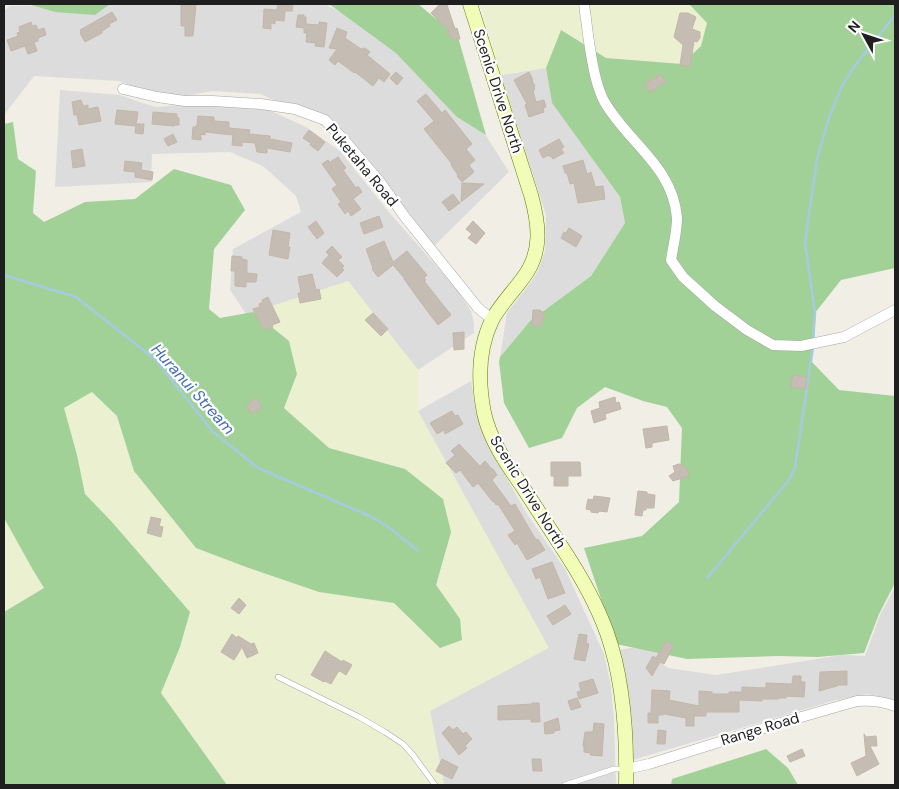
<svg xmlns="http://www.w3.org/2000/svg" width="899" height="789" font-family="'DM Sans',sans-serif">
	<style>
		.residential { fill: #dddcdc }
		.farmland { fill: #eaf0d0 }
		.forest { fill: #a2d198 }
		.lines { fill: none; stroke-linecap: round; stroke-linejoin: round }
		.stream { stroke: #a4cbe0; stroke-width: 2.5 }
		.building { fill: #c5bdb4; stroke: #c3b6a7 }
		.service-casing { stroke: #a6a6a6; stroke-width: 6 }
		.minor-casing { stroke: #a6a6a6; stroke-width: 11 }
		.secondary-casing { stroke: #607c00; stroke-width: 15 }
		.service { stroke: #fff; stroke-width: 5 }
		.minor { stroke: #fff; stroke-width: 10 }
		.secondary { stroke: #f1fcb7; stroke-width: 14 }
		.labels { text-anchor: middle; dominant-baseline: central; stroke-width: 4.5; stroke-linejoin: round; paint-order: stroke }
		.street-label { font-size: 15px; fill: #1f1f1f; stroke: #fff }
		.water-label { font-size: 16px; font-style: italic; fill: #4770b4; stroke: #fff }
	</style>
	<rect width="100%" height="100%" fill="#f0eee5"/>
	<g class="residential">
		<polygon points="101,4 325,4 415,53 454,85 509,172 433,247 348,143 314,120 261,94 212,91 186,96 155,94 119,81 34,76 4,115 4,11 10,6"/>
		<polygon points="546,68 552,103 620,197 625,223 591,276 530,321 500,357 507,313 534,278 539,268 545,251 546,215 510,104 501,75"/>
		<polygon points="60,90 120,95 139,102 156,107 213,102 258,105 306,127 340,151 387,210 455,287 471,311 474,324 474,333 418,370 348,281 261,336 230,290 233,249 301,212 296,196 263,166 230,152 152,154 151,182 55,187"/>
		<polygon points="471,381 476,413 493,454 527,514 565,569 604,654 611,686 614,721 616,785 444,785 430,711 418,411"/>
		<polygon points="895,587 895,701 891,699 867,694 836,700 629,761 619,650 662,642 661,663 668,668 716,675 842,655 865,656 880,615"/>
	</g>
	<g class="farmland">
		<polygon points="481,4 689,4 707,23 701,46 682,64 606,58 561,30 546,68 501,75"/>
		<polygon points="348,281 418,370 418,411 549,648 430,711 444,785 227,785 161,693 180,647 189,612 111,521 85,494 77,455 63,408 92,392 117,416 134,471 196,548 246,567 319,592 394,603 440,648 460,619 436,585 451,532 405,469 329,448 284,408 297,374 289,341 253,312"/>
		<polygon points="4,518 33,570 44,588 4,612"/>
	</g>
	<g class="forest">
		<polygon points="28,4 110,4 95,15 55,12"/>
		<polygon points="329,4 418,4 458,37 486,135 457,117 396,53"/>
		<polygon points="689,4 895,4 895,268 841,280 815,313 814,341 811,361 839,390 895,396 895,583 879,614 864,653 817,657 779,656 687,659 616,644 584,548 642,536 679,502 682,428 667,407 643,401 605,387 577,408 562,438 529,448 504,403 499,362 500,357 530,321 591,276 625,223 620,197 552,103 546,68 561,30 606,58 682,64 701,46 707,23"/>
		<polygon points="13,122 18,159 36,171 33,213 44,222 85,202 135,199 174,169 231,185 245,210 214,249 209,309 220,318 253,312 289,341 297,374 284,408 329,448 405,469 443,499 451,532 436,585 460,619 462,640 440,648 394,603 319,592 246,567 196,548 134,471 117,416 92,392 64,408 77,455 85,494 111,521 190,612 180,647 161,693 227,785 4,785 4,612 44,588 33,570 4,518 4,124"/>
		<polygon points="766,749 788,768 798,785 671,785 672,779"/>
	</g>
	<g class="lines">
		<g class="stream">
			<polyline points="4,275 76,297 156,360 212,431 258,468 370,516 390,528 418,551"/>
			<polyline points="813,342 815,313 805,242 817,159 829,118 842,86 854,67 895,15"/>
			<polyline points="707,578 789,480 795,468 813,347"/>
		</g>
	</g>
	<g class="building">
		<polygon points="181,4 196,4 193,36 185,36 185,26 181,26"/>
		<polygon points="278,4 293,4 292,11 285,11 284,21 275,20 275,24 271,23 271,29 263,28 264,9 277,10"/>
		<polygon points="445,4 447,4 448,8 455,29 457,28 460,39 458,39 458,40 457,40 455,41 447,34 449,31 431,13 438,6"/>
		<polygon points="112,12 117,20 109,24 110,26 102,31 102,33 85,42 80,33 81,32 80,30"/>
		<polygon points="680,13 688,13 696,17 692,29 700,32 700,38 697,42 694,41 690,67 680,65 683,45 674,37"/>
		<polygon points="298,15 304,15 304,17 306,17 306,24 319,25 319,22 327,23 324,47 315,46 316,43 306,42 307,33 304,33 304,28 296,27"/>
		<polygon points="31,22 32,26 36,25 38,30 44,28 46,35 40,37 38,39 38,41 34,42 37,51 28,54 25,46 11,51 7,40 18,36 17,33 20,32 19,27"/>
		<polygon points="337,28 347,32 345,38 361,49 365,48 370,52 367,55 390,74 384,82 379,78 373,86 355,72 354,73 338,61 335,65 329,60 337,49 329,48"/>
		<polygon points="396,72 403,78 397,85 390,78"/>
		<polygon points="529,72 533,80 532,81 535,86 534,87 535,89 533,91 536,102 544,100 546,107 543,108 544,112 529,117 525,105 527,104 514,80"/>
		<polygon points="661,74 666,82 650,92 644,84"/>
		<polygon points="426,94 442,113 445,110 472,144 466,149 475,160 469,165 474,172 462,182 457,176 458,175 451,165 452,164 424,129 434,121 417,101"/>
		<polygon points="81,100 83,106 88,105 88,109 98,107 101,121 79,125 77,115 74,115 72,102"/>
		<polygon points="117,110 138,112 136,124 144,124 143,134 135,133 136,126 115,124"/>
		<polygon points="153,112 177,114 177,118 179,118 179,125 175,125 174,126 152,124"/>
		<polygon points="198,116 214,117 214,121 229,122 229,128 250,130 249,134 270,136 270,139 292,143 290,152 267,148 267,153 257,152 255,143 242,142 242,146 232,145 233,135 205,132 205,135 201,134 201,140 192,139 193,127 195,127 197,125"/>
		<polygon points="309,130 325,142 318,151 310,145 311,143 303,138"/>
		<polygon points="173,134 177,142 168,146 164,139"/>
		<polygon points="559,139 564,147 561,149 564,153 553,159 551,156 550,157 549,155 543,158 539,150"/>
		<polygon points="82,149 85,166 73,168 71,151"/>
		<polygon points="338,157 346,168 343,170 356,188 358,186 362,192 353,199 361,209 351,216 348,211 345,214 338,204 341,202 332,189 337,185 322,164 328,160 330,162"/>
		<polygon points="583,160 587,174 591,172 595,186 596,187 603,186 605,199 578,203 574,183 570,184 567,173 565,173 563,166"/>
		<polygon points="125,161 142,163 141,170 153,172 152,180 135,177 135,172 124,171"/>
		<polygon points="462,183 484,184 461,202"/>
		<polygon points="453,194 460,203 449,211 442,202"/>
		<polygon points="379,216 383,227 364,234 360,223"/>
		<polygon points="316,221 324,233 317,239 308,227"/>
		<polygon points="473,221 485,233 476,244 468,238 472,234 466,229"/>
		<polygon points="569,228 582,236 576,247 561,238 564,232 566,233"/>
		<polygon points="273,230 290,233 288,247 290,247 288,259 269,255"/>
		<polygon points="384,241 393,262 407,251 427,275 424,278 426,280 424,281 451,315 438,325 425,308 404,279 405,279 393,265 378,277 372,269 373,268 366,249"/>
		<polygon points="332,246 342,257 338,260 344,266 342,268 344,270 337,277 322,263 329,255 326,252"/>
		<polygon points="232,256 242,257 242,259 247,260 247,273 257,274 256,282 246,282 246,287 235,286 235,271 231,271"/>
		<polygon points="312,274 316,290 319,289 321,299 300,303 298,293 301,293 298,277"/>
		<polygon points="268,297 280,322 272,325 273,327 264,330 258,318 257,318 253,309 260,307 259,304 263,302 262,300"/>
		<polygon points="533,310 540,310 542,312 544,312 544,318 542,320 542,326 532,326"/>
		<polygon points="373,313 388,329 381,336 365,320"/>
		<polygon points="464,332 464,349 454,350 453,333"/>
		<polygon points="793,375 807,377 806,389 791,387"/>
		<polygon points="615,397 616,403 619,402 621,409 605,414 606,419 594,423 591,411 600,408 599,402"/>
		<polygon points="257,398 262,408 252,414 246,405"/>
		<polygon points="452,411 455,416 458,415 463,424 445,434 444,430 437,434 430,423"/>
		<polygon points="667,426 669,440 652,443 652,447 646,448 643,429"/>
		<polygon points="459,444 480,466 485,461 492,469 493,469 497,475 492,480 511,506 515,504 536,540 538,539 545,550 527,560 517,543 515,545 508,535 515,531 498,504 496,505 494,501 493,502 478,483 473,487 460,470 456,473 446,463 455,455 451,451"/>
		<polygon points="551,462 580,462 581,476 568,476 568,486 554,486 554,476 551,476"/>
		<polygon points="679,464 683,465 687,468 689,476 673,481 669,476 675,472 673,466"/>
		<polygon points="638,491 647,492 647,494 655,495 654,508 646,508 646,510 643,510 642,516 635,515"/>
		<polygon points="594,496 610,498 607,512 599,511 598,513 591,512 591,510 586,509 588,499 593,500"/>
		<polygon points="151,517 161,519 159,526 163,527 161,537 147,533"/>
		<polygon points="552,562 565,593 548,599 540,577 536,579 532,569"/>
		<polygon points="239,598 246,605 239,614 231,608"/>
		<polygon points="565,605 571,614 553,625 547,616"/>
		<polygon points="232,634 237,638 238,636 251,644 254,643 258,653 247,658 242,647 234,660 221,652"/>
		<polygon points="579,634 587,635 586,643 589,644 585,661 574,659"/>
		<polygon points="666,641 674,645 664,664 660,662 652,676 646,668 653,656 656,658"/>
		<polygon points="325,651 342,662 343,660 352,665 346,675 340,671 338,672 331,684 325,681 324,682 311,675"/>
		<polygon points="847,671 847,685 837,685 837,686 819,691 820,672"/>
		<polygon points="793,676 801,676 801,682 805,682 804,697 786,696 786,698 779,698 779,699 762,699 762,701 739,700 739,712 706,712 706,716 694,716 694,726 686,726 686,718 664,714 663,715 658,715 658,723 648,723 648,713 651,713 652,690 670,691 669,700 699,706 699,691 712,692 712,694 729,694 729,692 742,692 742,687 766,688 766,683 792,684"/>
		<polygon points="593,679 598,693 579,699 577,692 581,691 579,683"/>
		<polygon points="577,698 581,707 571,710 568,701"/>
		<polygon points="532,703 539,703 540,722 531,722 531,719 498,720 498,706 532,704"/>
		<polygon points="558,718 560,730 554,731 554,733 545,734 544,723"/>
		<polygon points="594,723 604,724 602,756 590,755 591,753 584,752 584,746 583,746 585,732 593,732"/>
		<polygon points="449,726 453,730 457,727 463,734 466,732 472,739 465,746 467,748 459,755 442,733"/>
		<polygon points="658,730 666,731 665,744 657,744"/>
		<polygon points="864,734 866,737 876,736 877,746 870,746 879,764 857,776 851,763 866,756"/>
		<polygon points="802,749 805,756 790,762 787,756"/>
		<polygon points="442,759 458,767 452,779 436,771"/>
		<polygon points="532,759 541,759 542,771 533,771"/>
	</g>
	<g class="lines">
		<defs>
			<g id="service">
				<polyline points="278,677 359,717 385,732 403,744 413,755 435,785"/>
				<polyline points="565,785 614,769 626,769"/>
			</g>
			<g id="minor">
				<path d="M584 4C588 32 590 60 598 86 600 91 601 96 604 101 627 142 673 166 677 218 677 232 673 247 671 260L683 277 715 306 747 330 773 345 801 346 844 337 895 310"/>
				<polyline points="123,89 157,97 185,101 213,101 261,104 295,109 325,120 347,143 380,182 405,217 478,308 493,320"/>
				<path d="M626 769 649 764 777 724 857 701C870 700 882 701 895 706"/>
			</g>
			<path id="secondary" d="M470 4 531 195C539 224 543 252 523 278 513 292 500 305 492 320 478 349 478 382 484 413 490 440 506 463 522 486 535 506 548 526 561 546 579 573 596 602 607 633 624 681 627 734 626 785"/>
		</defs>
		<use href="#service" class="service-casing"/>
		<use href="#minor" class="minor-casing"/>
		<use href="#secondary" class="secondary-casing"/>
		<use href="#service" class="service"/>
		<use href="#minor" class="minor"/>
		<use href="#secondary" class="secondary"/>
	</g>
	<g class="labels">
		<g class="street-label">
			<text transform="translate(498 91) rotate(72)">Scenic Drive North</text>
			<text transform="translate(362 165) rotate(50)">Puketaha Road</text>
			<text transform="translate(528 492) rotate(58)">Scenic Drive North</text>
			<text transform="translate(760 729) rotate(-17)">Range Road</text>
		</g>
		<g class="water-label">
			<text transform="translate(193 389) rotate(48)">Huranui Stream</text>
		</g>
	</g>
	<rect width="899" height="789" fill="none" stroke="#1f1f1f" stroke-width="10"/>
	<g transform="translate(864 35) rotate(310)" stroke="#ffffff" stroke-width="4" paint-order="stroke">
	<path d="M0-4L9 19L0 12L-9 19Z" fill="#1f1f1f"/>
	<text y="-8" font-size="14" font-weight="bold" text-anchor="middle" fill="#1f1f1f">N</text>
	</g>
</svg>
